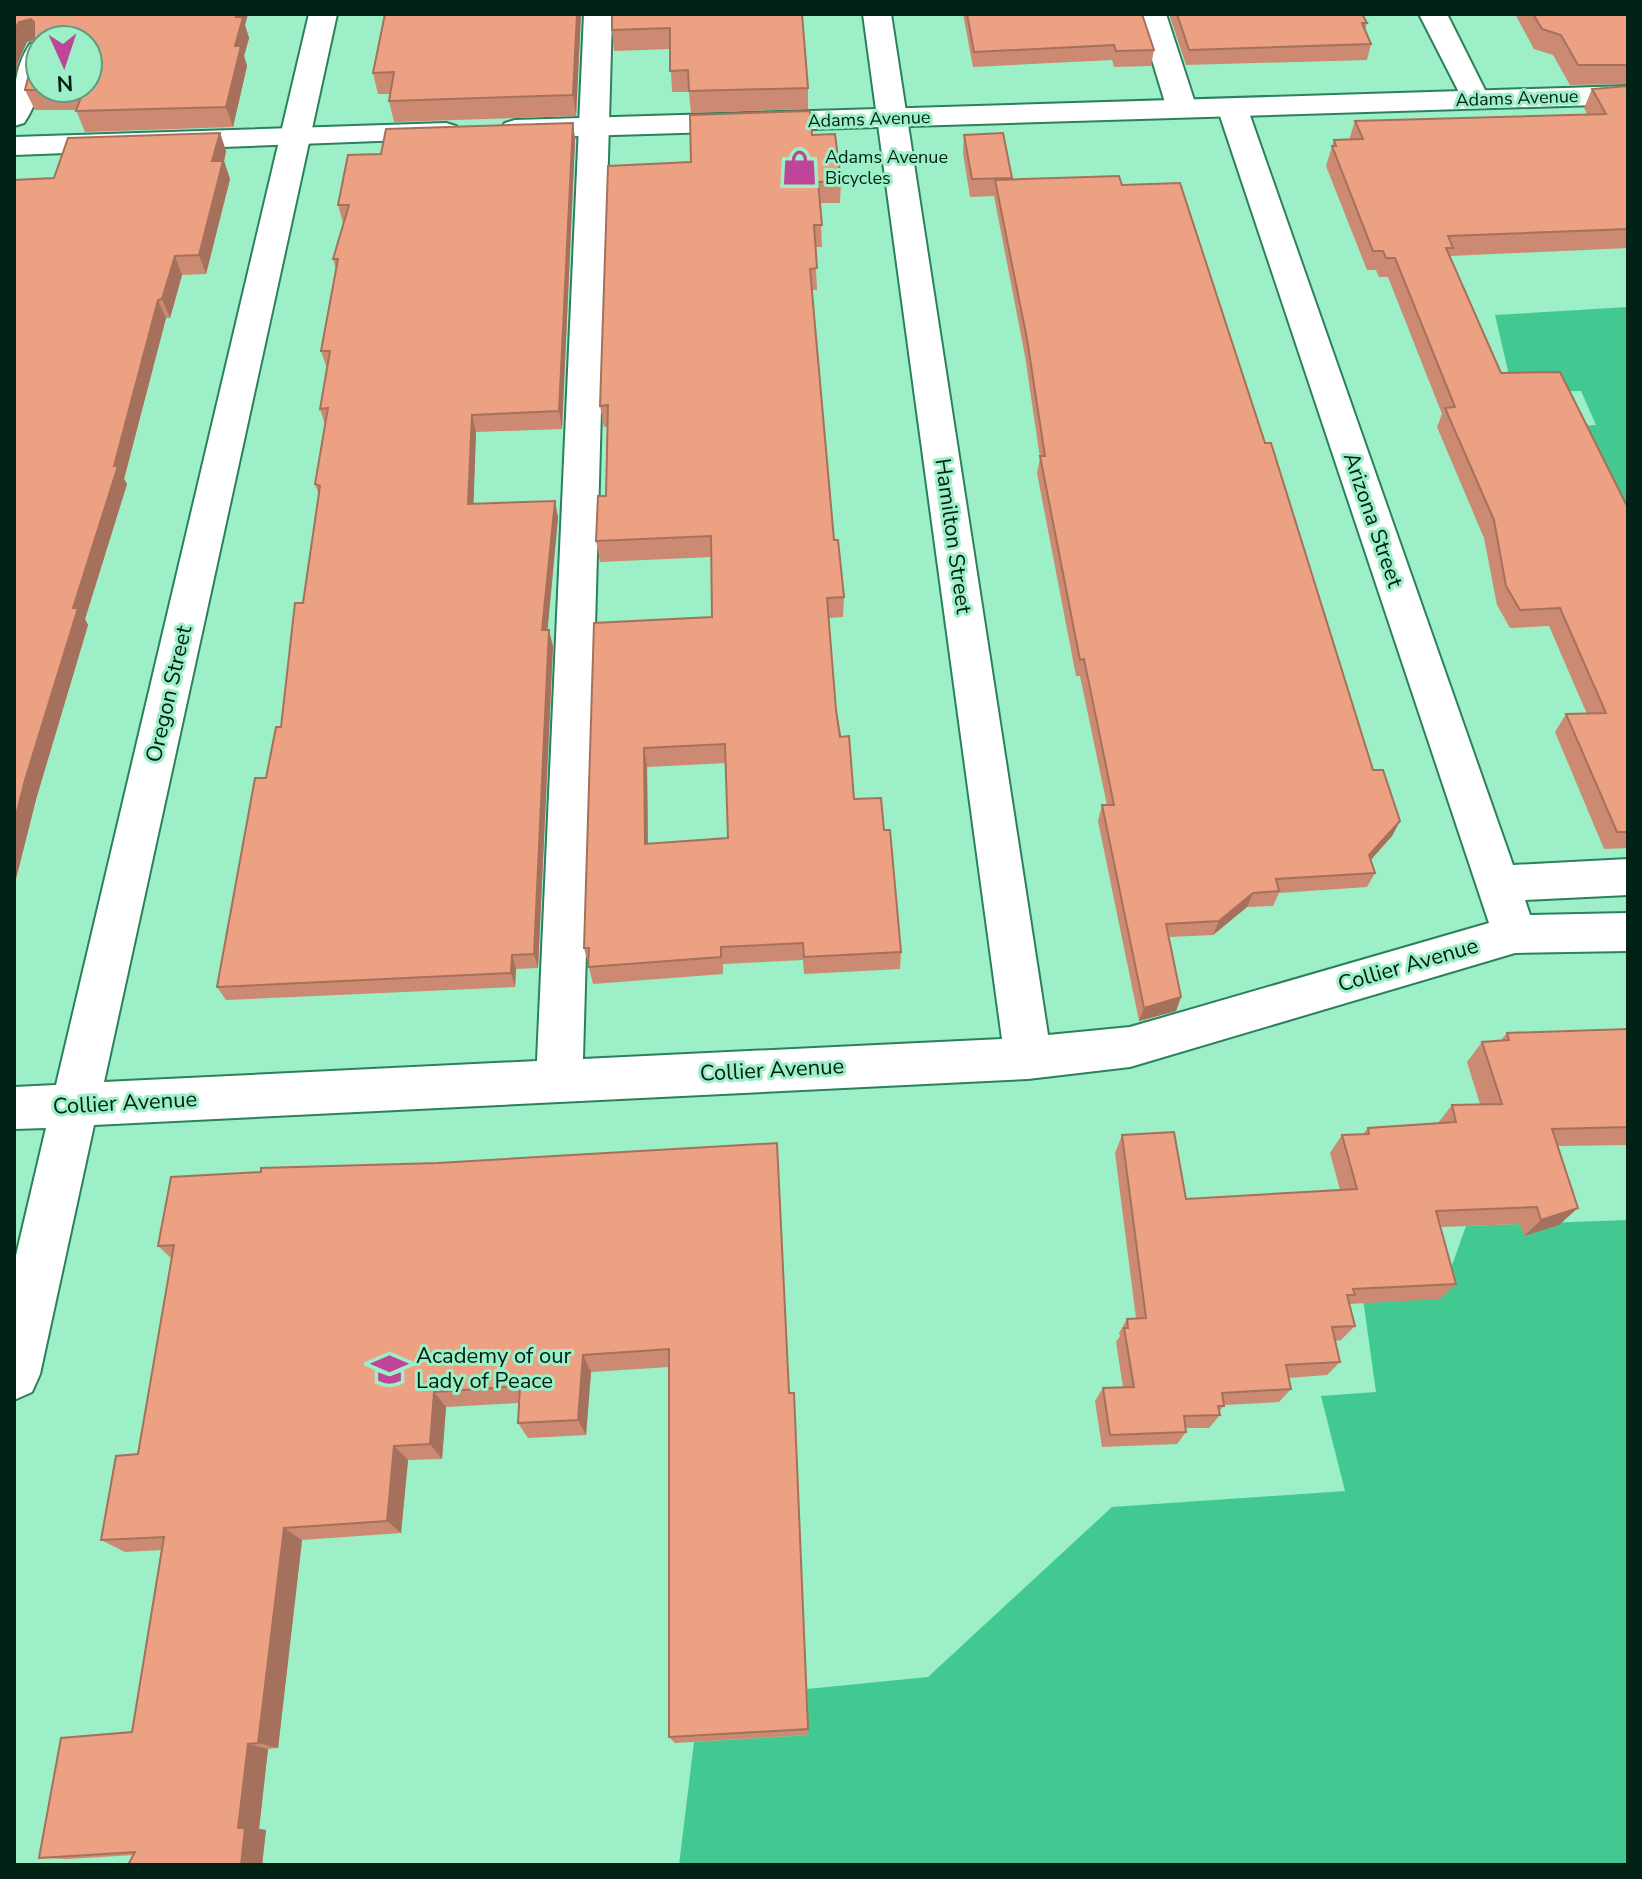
<svg xmlns="http://www.w3.org/2000/svg" width="1642" height="1879" font-family="'Nunito Sans',sans-serif">
	<style>
		.green { fill: #42c992 }
		.lines { fill: none; stroke-linecap: round; stroke-linejoin: round }
		.minor-casing { stroke: #2b805d; stroke-width: 4 }
		.major-casing { stroke: #2b805d; stroke-width: 4 }
		.minor { fill: #fff; fill-rule: evenodd }
		.major { fill: #fff; fill-rule: evenodd }
		.wall { fill: #cb8a71; fill-rule: evenodd }
		.shaded-wall { fill: #a5715c }
		.building { fill: #eca183; stroke: #a5715c; stroke-width: 2; fill-rule: evenodd }
		.labels { text-anchor: middle; dominant-baseline: central; stroke-width: 6; stroke-linejoin: round; paint-order: stroke }
		.far-street-label { font-size: 18px; fill: #002113; stroke: #9cefc7 }
		.far-poi-label { font-size: 18px; fill: #002113; stroke: #9cefc7; text-anchor: start }
		.street-label { font-size: 22px; fill: #002113; stroke: #9cefc7 }
		.poi-label { font-size: 22px; fill: #002113; stroke: #9cefc7; text-anchor: start }
	</style>
	<rect width="100%" height="100%" fill="#9cefc7"/>
	<g class="green">
		<polygon points="1628,307 1628,518 1581,426 1596,425 1581,391 1513,392 1495,315"/>
		<polygon points="1628,1220 1628,1865 679,1865 694,1742 808,1735 807,1689 928,1677 1112,1507 1345,1491 1321,1396 1376,1392 1362,1292 1440,1299 1466,1226"/>
	</g>
	<g class="lines">
		<defs>
			<g id="minor">
				<polygon points="309,14 337,14 104,1082 537,1061 584,14 612,14 583,1059 1002,1039 863,14 891,14 1048,1035 1130,1027 1489,923 1217,107 1222,101 1242,101 1247,107 1513,865 1628,859 1628,895 1525,900 1530,915 1628,913 1628,951 1515,953 1130,1067 1028,1079 94,1125 40,1374 32,1392 14,1400 14,1264 46,1128 14,1129 14,1087 56,1085"/>
				<polygon points="1138,14 1166,14 1197,109 1192,115 1172,115 1167,109"/>
				<polygon points="1419,14 1447,14 1490,100 1486,106 1466,106"/>
				<path d="M40 42C40 71 42 98 24 123L14 126C14 96 13 69 30 44Z"/>
			</g>
			<g id="major">
				<polygon points="1628,86 1628,104 515,138 505,135 500,129 505,123 515,120"/>
				<polygon points="446,123 456,126 461,132 456,138 14,155 14,137"/>
			</g>
		</defs>
		<use href="#minor" class="minor-casing"/>
		<use href="#major" class="major-casing"/>
		<use href="#minor" class="minor"/>
		<use href="#major" class="major"/>
	</g>
	<g class="wall">
		<polygon points="14,14 248,14 245,25 249,38 244,56 247,66 233,127 85,132 76,110 35,110 25,90 34,54 34,41 27,42 18,62"/>
		<polygon points="385,14 581,14 576,116 394,122 389,101 390,94 378,94 373,73"/>
		<polygon points="802,14 808,88 808,109 691,113 689,92 672,92 670,49 614,51 612,30"/>
		<polygon points="963,14 1142,14 1154,50 1151,66 1114,67 1112,60 973,67"/>
		<polygon points="1169,14 1362,14 1367,23 1365,30 1371,44 1367,60 1186,65"/>
		<polygon points="1515,14 1628,14 1628,84 1570,85 1553,55 1534,49"/>
		<polygon points="1628,86 1628,248 1450,256 1501,373 1628,508 1628,848 1604,849 1555,732 1566,714 1587,714 1549,626 1510,628 1497,605 1484,538 1437,427 1442,414 1388,277 1379,277 1376,270 1367,270 1326,166 1334,140 1349,140 1355,121 1587,114 1584,108 1592,89"/>
		<polygon points="573,123 575,140 562,429 476,432 473,504 555,501 558,518 547,630 553,646 538,968 516,969 515,987 226,1000 217,987 266,778 281,727 303,603 319,495 315,484 325,425 320,409 327,369 321,351 336,269 333,259 343,223 338,205 381,154"/>
		<polygon points="220,133 226,151 224,161 230,179 206,274 182,275 170,318 166,318 124,479 127,484 85,619 88,625 37,796 54,178"/>
		<path d="M812 135 841 181 840 203H820L822 247H815L817 290H812L834 540 844 597 843 617 829 618 836 710 854 799 884 830 901 952 900 969 804 974 803 960 723 964V974L593 984 584 948 594 623 712 617 711 557 600 562 596 541 606 496 607 427H604L600 406 691 162ZM726 763 728 838 648 844 647 767Z"/>
		<polygon points="964,135 1012,178 1012,180 1122,185 1373,770 1400,821 1392,836 1371,859 1375,873 1367,887 1279,893 1273,906 1247,907 1213,935 1169,937 1181,997 1176,1011 1139,1021 1098,821 1102,805 1107,805 1080,676 1076,676 1037,473 1040,458 1025,356 994,196 970,197 963,153"/>
		<polygon points="1628,1029 1628,1145 1558,1146 1559,1225 1524,1236 1520,1224 1440,1227 1456,1284 1440,1299 1349,1304 1355,1326 1341,1340 1335,1341 1340,1362 1327,1375 1288,1378 1291,1389 1279,1402 1224,1405 1219,1412 1220,1415 1209,1428 1186,1428 1186,1432 1177,1444 1102,1447 1095,1401 1103,1388 1123,1387 1116,1342 1120,1336 1119,1333 1127,1319 1136,1318 1115,1153 1122,1135 1186,1199 1340,1190 1330,1153 1342,1135 1363,1134 1368,1128 1438,1123 1452,1105 1480,1104 1467,1062 1482,1042 1500,1041 1507,1033"/>
		<polygon points="261,1172 789,1393 808,1735 675,1743 669,1737 669,1367 591,1372 586,1435 528,1438 518,1423 519,1403 446,1407 442,1459 408,1460 401,1533 302,1540 278,1748 268,1749 259,1829 266,1830 262,1865 128,1865 134,1855 67,1859 39,1858 132,1732 161,1550 125,1552 101,1540 138,1454 172,1259 158,1246"/>
	</g>
	<g class="shaded-wall">
		<polygon points="237,14 248,14 245,25 249,38 244,56 247,66 233,127 226,107 235,46"/>
		<polygon points="577,14 581,14 576,116 573,95"/>
		<polygon points="31,19 39,39 27,42 18,62 14,89 14,31 19,22"/>
		<polygon points="573,123 575,140 562,429 559,411"/>
		<polygon points="220,133 226,151 224,161 230,179 206,274 199,255 212,161"/>
		<polygon points="175,256 182,275 170,318 162,299"/>
		<polygon points="158,300 166,318 124,479 127,484 85,619 88,625 37,796 14,887 14,823 73,608 114,466"/>
		<polygon points="472,415 476,432 473,520 468,504"/>
		<polygon points="555,501 558,518 546,646 542,630"/>
		<polygon points="549,630 553,646 538,968 534,954"/>
		<polygon points="644,748 647,767 648,862 645,844"/>
		<polygon points="1400,821 1392,836 1362,870 1369,855"/>
		<polygon points="1253,893 1247,907 1213,935 1219,921"/>
		<polygon points="512,955 516,969 515,987 511,973"/>
		<polygon points="1181,997 1176,1011 1139,1021 1144,1008"/>
		<polygon points="1578,1208 1559,1225 1524,1236 1541,1220"/>
		<polygon points="583,1355 591,1372 586,1435 578,1420"/>
		<polygon points="434,1392 446,1407 442,1459 430,1444"/>
		<polygon points="394,1446 408,1460 401,1533 387,1521"/>
		<polygon points="284,1528 302,1540 278,1748 258,1743"/>
		<polygon points="248,1744 268,1749 259,1829 266,1830 262,1865 241,1865 238,1828"/>
	</g>
	<g class="building">
		<path d="M14 14H237L236 17H243L235 46H241L226 107 76 111 84 89 25 90 34 54V22L31 19 19 22 14 31ZM40 40H88V88H40Z"/>
		<polygon points="385,14 577,14 573,95 389,101 394,72 373,73"/>
		<polygon points="612,14 802,14 808,88 689,91 688,70 670,71 670,28 612,30"/>
		<polygon points="967,14 1142,14 1154,50 1116,51 1114,45 974,52"/>
		<polygon points="1177,14 1362,14 1367,23 1362,23 1371,44 1189,50"/>
		<polygon points="1533,14 1628,14 1628,65 1578,65 1561,35 1542,29"/>
		<polygon points="1628,86 1628,229 1448,236 1453,248 1446,248 1501,373 1560,372 1628,508 1628,832 1617,832 1566,714 1606,713 1560,608 1520,610 1506,586 1494,520 1445,408 1455,407 1395,258 1386,258 1383,251 1373,251 1332,146 1336,146 1334,140 1363,139 1355,121 1606,114 1592,89"/>
		<path d="M810 111 812 135 835 134 841 181 818 182 822 225H814L817 268 810 269 834 540H838L844 597 827 598 836 710 840 737 849 736 854 799 881 798 884 830H890L901 952 804 957 803 943 721 947V957L588 967 589 948H584L594 623 712 617 711 536 596 541 598 496H606L608 405 600 406 608 166 691 162 690 115ZM725 744 728 838 645 844 644 748Z"/>
		<polygon points="573,123 559,411 472,415 468,504 555,501 542,630 549,630 534,954 512,955 511,973 217,987 255,778 266,778 276,727 281,727 295,603 303,603 320,486 315,484 328,408 320,409 330,351 321,351 338,259 333,259 349,205 338,205 348,155 381,154 386,129"/>
		<polygon points="220,133 212,161 223,161 199,255 175,256 162,299 158,300 114,466 118,466 73,608 78,608 25,780 14,823 14,180 54,178 68,138"/>
		<polygon points="1003,133 1012,178 972,179 964,135"/>
		<polygon points="1119,176 1122,185 1180,183 1265,443 1271,443 1373,770 1383,770 1400,821 1369,855 1375,873 1276,879 1279,891 1253,893 1219,921 1166,924 1181,997 1144,1008 1102,805 1114,805 1084,659 1080,660 1040,456 1045,456 1027,339 995,180"/>
		<polygon points="1628,1029 1628,1127 1552,1129 1578,1208 1541,1220 1537,1207 1436,1211 1456,1284 1353,1289 1355,1295 1347,1295 1355,1326 1332,1327 1340,1362 1286,1365 1291,1389 1222,1393 1224,1406 1218,1406 1220,1415 1184,1416 1186,1432 1110,1435 1103,1388 1134,1387 1124,1328 1128,1328 1127,1319 1146,1318 1122,1135 1174,1132 1186,1199 1357,1189 1342,1135 1369,1134 1368,1128 1456,1122 1452,1105 1502,1104 1482,1042 1509,1040 1507,1033"/>
		<polygon points="777,1143 789,1393 794,1393 808,1729 669,1737 669,1349 583,1355 578,1420 518,1423 520,1386 434,1392 430,1444 394,1446 387,1521 284,1528 258,1743 248,1744 238,1828 245,1828 241,1865 128,1865 135,1852 39,1858 61,1738 132,1732 164,1537 101,1540 116,1456 138,1454 174,1245 158,1246 171,1177 261,1172 261,1168 438,1163"/>
	</g>
	<defs>
		<symbol id="shop-bare" viewBox="-9 -9 18 18"><path d="M-5-2.5h2.3a2.7 3.5 0 0 1 5.4 0H5L5.5 6h-11ZM-1.5-2.5h3a1.5 2.3 0 0 0-3 0Z" fill="#bf4598" stroke="#9cefc7" stroke-width="2.5" paint-order="stroke"/></symbol>
		<symbol id="school-bare" viewBox="-9 -9 18 18"><path d="M0-5L7-2L0 1L-7-2ZM-4 1L0 2.5L4 1V4Q0 6-4 4Z" fill="#bf4598" stroke="#9cefc7" stroke-width="2.5" paint-order="stroke"/></symbol>
	</defs>
	<g fill-rule="evenodd">
		<use href="#shop-bare" x="774" y="142" width="51" height="51"/>
		<use href="#school-bare" x="364" y="1344" width="51" height="51"/>
	</g>
	<g class="labels">
		<g class="far-street-label">
			<text transform="translate(1517 98) rotate(-2)">Adams Avenue</text>
			<text transform="translate(869 119) rotate(-2)">Adams Avenue</text>
		</g>
		<g class="far-poi-label">
			<text x="825" y="157">Adams Avenue<tspan x="825" dy="21">Bicycles</tspan></text>
		</g>
		<g class="street-label">
			<text transform="translate(1373 520) rotate(71)">Arizona Street</text>
			<text transform="translate(953 536) rotate(82)">Hamilton Street</text>
			<text transform="translate(169 694) rotate(-77)">Oregon Street</text>
			<text transform="translate(1408 965) rotate(-16)">Collier Avenue</text>
			<text transform="translate(772 1070) rotate(-3)">Collier Avenue</text>
			<text transform="translate(125 1103) rotate(-3)">Collier Avenue</text>
		</g>
		<g class="poi-label">
			<text x="416" y="1356">Academy of our<tspan x="416" dy="25">Lady of Peace</tspan></text>
		</g>
	</g>
	<rect width="1642" height="1879" fill="none" stroke="#002113" stroke-width="32"/>
	<g transform="translate(64 64) rotate(177)"><circle r="38" fill="#9cefc7" stroke="#5e9d7f" stroke-width="2"/>
	<path d="M0-6L14 30L0 20L-14 30Z" fill="#bf4598"/>
	<text y="-12" font-size="22" font-weight="bold" text-anchor="middle" fill="#002113">N</text>
	</g>
</svg>
